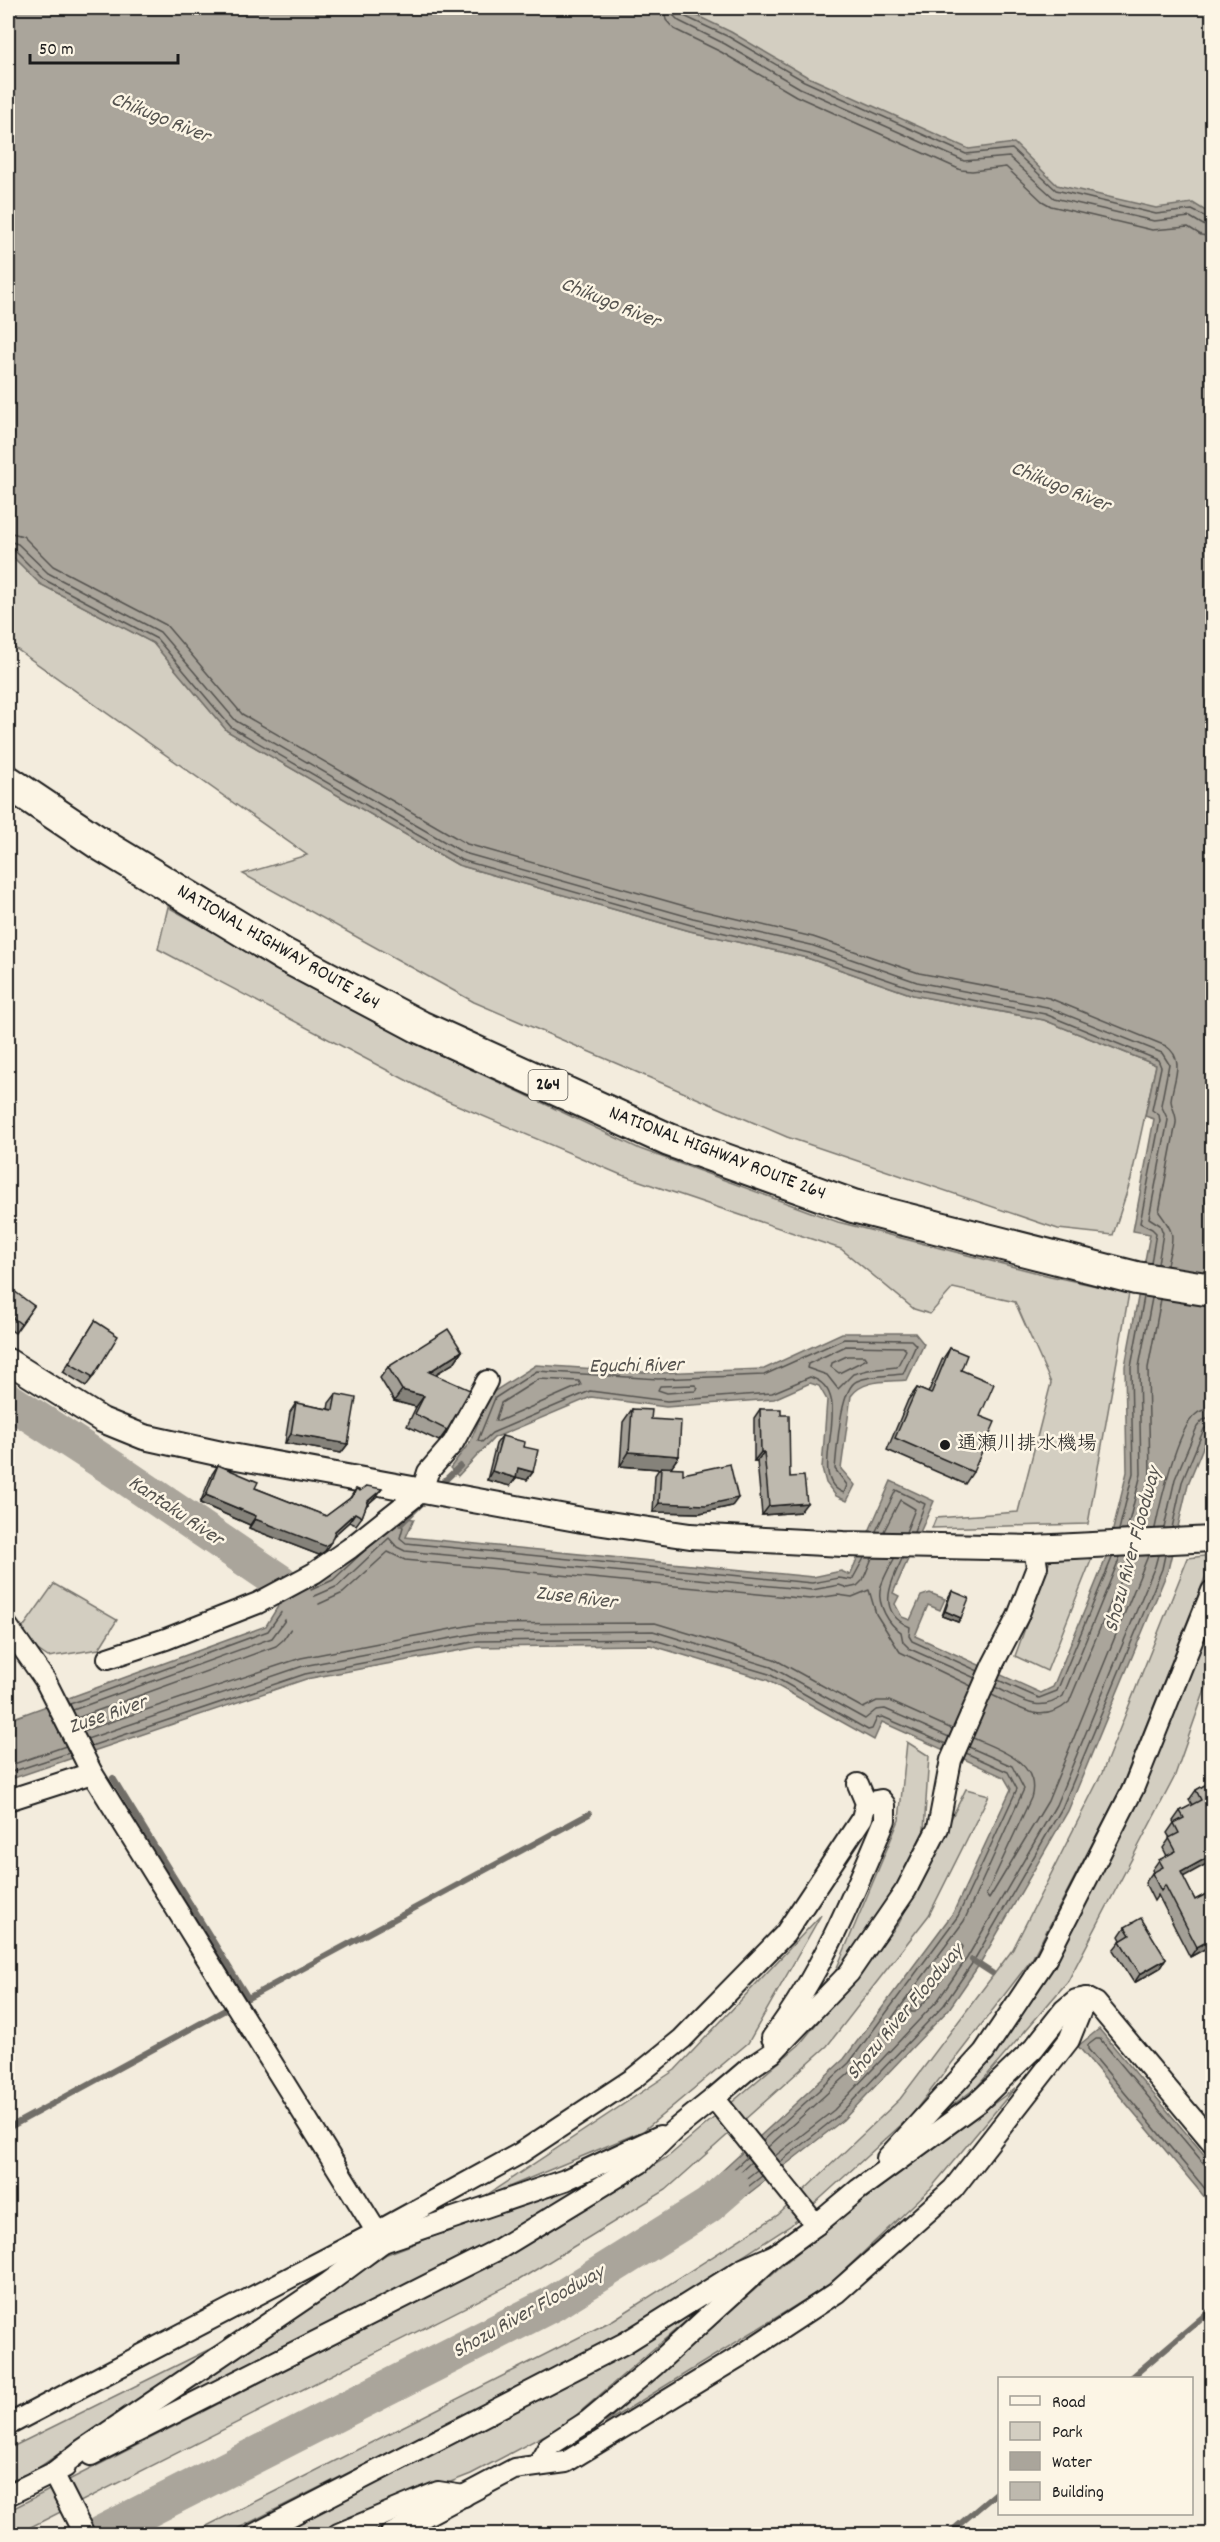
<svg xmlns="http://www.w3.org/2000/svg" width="1220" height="2542" font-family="Dekko,'Klee One',sans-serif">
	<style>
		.green { fill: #d3cec1; stroke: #78756e; stroke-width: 1.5 }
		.water { fill: #aaa59b; stroke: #716e68; stroke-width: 1.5 }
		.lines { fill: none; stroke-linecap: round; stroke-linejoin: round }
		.shore { stroke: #55534f; stroke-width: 1.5 }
		.stream { stroke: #716e68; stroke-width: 6 }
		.river { stroke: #aaa59b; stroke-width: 36 }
		.minor-casing { stroke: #1c1c1c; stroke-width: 24 }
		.tertiary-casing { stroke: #1c1c1c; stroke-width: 28 }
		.trunk-casing { stroke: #1c1c1c; stroke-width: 36 }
		.minor { stroke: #fcf5e5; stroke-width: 20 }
		.tertiary { stroke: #fcf5e5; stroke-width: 24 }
		.trunk { stroke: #fcf5e5; stroke-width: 32 }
		.wall { fill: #a39f96; stroke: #1c1c1c; stroke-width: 1.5 }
		.shaded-wall { fill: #85827a; stroke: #1c1c1c; stroke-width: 1.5 }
		.building { fill: #beb9ae; stroke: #1c1c1c; stroke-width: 1.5 }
		.poi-dot { fill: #1c1c1c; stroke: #fcf5e5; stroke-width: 2 }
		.labels { text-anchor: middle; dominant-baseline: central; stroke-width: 5; stroke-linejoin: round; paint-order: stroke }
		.shield { fill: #fcf5e5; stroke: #5f5d58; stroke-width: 1.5 }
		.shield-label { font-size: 18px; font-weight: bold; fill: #1c1c1c }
		.street-label { font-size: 20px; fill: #1c1c1c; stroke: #fcf5e5 }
		.poi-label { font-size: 20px; fill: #1c1c1c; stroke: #fcf5e5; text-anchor: start }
		.water-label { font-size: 21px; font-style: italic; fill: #55534f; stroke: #fcf5e5 }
	</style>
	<rect width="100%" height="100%" fill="#f3ecdd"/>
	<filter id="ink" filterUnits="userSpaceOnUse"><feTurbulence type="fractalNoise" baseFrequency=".0167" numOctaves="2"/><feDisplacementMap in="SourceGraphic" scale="12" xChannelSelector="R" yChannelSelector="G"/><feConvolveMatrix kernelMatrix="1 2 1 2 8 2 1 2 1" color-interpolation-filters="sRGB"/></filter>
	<g filter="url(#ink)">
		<g class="green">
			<polygon points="639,8 1212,8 1212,247 1154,232"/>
			<polygon points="8,552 40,584 153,643 227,731 458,865 690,931 807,958 913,995 1044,1020 1156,1065 1131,1179 1113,1235 1058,1229 787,1137 474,1002 243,874 307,855 8,643"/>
			<polygon points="168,907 420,1045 640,1149 838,1222 1050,1276 1129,1293 1088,1524 932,1528 936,1518 1018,1512 1051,1383 1015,1302 953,1288 930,1314 914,1309 841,1249 619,1174 436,1096 158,949"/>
			<polygon points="1212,1555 1212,1560 1121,1788 1032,1959 911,2116 790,2226 616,2338 227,2534 191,2534 613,2320 778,2215 900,2099 1013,1949 1102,1773 1188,1558"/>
			<polygon points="1051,1557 1092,1558 1047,1671 1015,1656"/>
			<polygon points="54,1584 117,1620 99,1649 48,1657 29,1644 22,1629"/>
			<polygon points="1212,1614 1212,1670 1174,1778 1068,1981 977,2087 934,2119 993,2052"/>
			<polygon points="907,1742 929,1756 924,1830 893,1892 833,1977 899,1820"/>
			<polygon points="966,1789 989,1795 929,1915 827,2046 666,2190 519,2280 17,2534 8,2534 8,2511 504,2258 669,2156 799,2045 899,1923"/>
			<polygon points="821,1915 748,2043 643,2131 482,2198 675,2070"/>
			<polygon points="1015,2088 931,2188 829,2285 605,2423 780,2267 870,2195"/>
			<polygon points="619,2166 471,2253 145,2418 387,2254"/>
			<polygon points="722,2290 566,2424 471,2474 318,2534 273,2534"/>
			<polygon points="218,2345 32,2472 8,2481 8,2449"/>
		</g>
		<g class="water">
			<polygon points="8,8 681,8 731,32 806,76 969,149 1014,143 1057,185 1156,208 1193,203 1212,215 1212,1425 1188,1484 1168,1570 1068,1811 979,1965 949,2009 843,2120 702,2230 684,2206 844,2059 953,1913 1011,1789 1004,1777 882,1722 874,1740 767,1680 650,1645 478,1647 306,1679 8,1780 8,1720 266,1626 280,1603 309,1584 330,1575 392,1516 414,1519 406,1537 813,1577 841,1571 850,1575 891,1481 934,1501 893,1593 899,1596 895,1604 902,1617 910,1620 921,1596 930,1593 945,1599 940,1610 928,1605 915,1636 1041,1693 1053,1687 1106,1558 1127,1472 1125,1366 1150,1234 1133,1231 1154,1119 1145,1116 1156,1065 1044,1020 913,995 807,958 690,931 458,865 227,731 153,643 40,584 8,552"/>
			<path d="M842 1333H915L924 1344 907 1380C887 1382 863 1379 851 1396L841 1469 855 1485 847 1501 836 1496 826 1483 822 1468 827 1400 819 1386 810 1383 774 1399 666 1407 591 1397 494 1438 458 1476 450 1468 470 1442 490 1394 536 1365 658 1373 764 1369Z"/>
			<polygon points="1099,2029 1212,2164 1212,2206 1078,2046"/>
		</g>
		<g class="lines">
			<g class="shore">
				<polyline points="664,8 666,20 674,29 721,52 796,96 961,170 972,171 1006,167 1042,201 1051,206 1152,230 1188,227 1201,235 1212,237"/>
				<polyline points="673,8 674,16 679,21 725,44 800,88 964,161 1009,157 1054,198 1154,221 1190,217 1205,226 1212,228"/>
				<polyline points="680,8 684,16 729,37 804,81 966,154 1012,149 1056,190 1156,214 1192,210 1212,220"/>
				<path d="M8 532 23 536 53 566 166 625 242 714 467 844 695 909 813 937 919 973 1049 998 1166 1046C1186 1060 1173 1080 1171 1100 1171 1107 1177 1114 1176 1123L1159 1212C1177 1236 1173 1236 1167 1265"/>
				<polyline points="8,541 18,544 48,573 160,632 236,721 464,853 693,918 811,945 917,982 1047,1007 1162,1053 1169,1064 1161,1105 1168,1120 1149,1218 1160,1225 1163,1233 1158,1264"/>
				<polyline points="8,548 14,550 43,579 157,639 231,727 461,860 691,925 809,953 915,989 1045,1014 1158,1060 1161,1067 1152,1110 1159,1115 1160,1121 1140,1223 1152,1229 1156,1233 1151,1263"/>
				<path d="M844 1339 911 1340 916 1345 903 1374C888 1376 871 1375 857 1381 840 1388 837 1450 835 1469L847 1485 844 1493C801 1478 862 1393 810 1377L772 1393 667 1401 590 1391 492 1433 482 1442 478 1440 495 1398 537 1371 658 1379 764 1375Z"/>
				<polygon points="846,1346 903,1347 906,1350 897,1367 868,1370 853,1374 838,1389 827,1375 807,1368 808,1364"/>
				<polygon points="847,1356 865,1356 867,1359 839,1373 831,1367 832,1363"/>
				<polygon points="539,1379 579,1381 581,1385 499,1421 495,1421 501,1403"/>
				<polygon points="695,1385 698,1388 695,1391 667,1393 658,1390 660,1386"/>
				<polyline points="399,1524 403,1527 400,1538 406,1543 812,1583 839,1578 852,1580 864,1558"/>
				<path d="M1155 1528C1160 1504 1177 1430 1195 1415 1200 1410 1206 1409 1212 1409"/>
				<polyline points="1164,1528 1175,1479 1197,1427 1203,1420 1212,1418"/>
				<polyline points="1172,1528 1182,1482 1204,1429 1212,1425"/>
				<polyline points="1136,1529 1150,1475 1148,1368 1161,1299"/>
				<polyline points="1119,1530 1133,1473 1131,1367 1144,1297"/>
				<polyline points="1127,1530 1141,1474 1139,1367 1152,1298"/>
				<polyline points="876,1531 896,1490 925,1504 914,1532"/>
				<polyline points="884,1531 900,1500 915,1509 906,1532"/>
				<path d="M894 1559C889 1568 882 1580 880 1590 878 1605 888 1624 901 1632L903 1642 910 1649 975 1678"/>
				<path d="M902 1559C890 1585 876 1612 910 1627L909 1636 912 1641 978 1671"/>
				<polyline points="998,1680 1039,1698 1057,1691 1112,1558"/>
				<path d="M995 1687C1020 1698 1038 1715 1063 1696L1120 1557"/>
				<path d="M992 1695C1020 1708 1042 1726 1069 1702L1130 1557"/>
				<polyline points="70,1704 268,1631 285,1607 311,1590 333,1580 363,1552"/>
				<polyline points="73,1710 272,1638 291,1612 315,1596 338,1586 389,1538 397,1547 405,1551 812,1590 839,1585 848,1588 857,1586 863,1580 872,1558"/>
				<polyline points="77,1718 276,1646 283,1640 298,1618 319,1604 343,1593 388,1552 405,1560 810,1599 838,1595 852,1597 869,1590 876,1614 900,1652 971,1686"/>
				<polyline points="83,1731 301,1658 477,1624 655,1623 774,1659 863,1708 877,1701 889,1701 952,1729"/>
				<path d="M973 1738C997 1749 1042 1762 1031 1798L986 1895 989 1899 1048 1801 1148 1556"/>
				<polyline points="87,1739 303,1666 478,1633 653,1631 771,1667 865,1719 876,1710 885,1709 949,1737"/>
				<polyline points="91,1746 305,1674 478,1641 651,1639 769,1674 868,1730 872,1729 877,1718 883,1717 946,1744"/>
				<polyline points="8,1766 66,1746"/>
				<polyline points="8,1773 69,1753"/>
				<polygon points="961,1944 963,1947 960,1953 931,1995 915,2012 911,2012 910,2008 957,1945"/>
				<polyline points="763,2141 849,2063 958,1916 1017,1789 1008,1772 966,1753"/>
				<polyline points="768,2147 855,2068 964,1921 1024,1789 1012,1766 969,1747"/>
				<polyline points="775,2156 834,2110 938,2000 967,1958 1056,1805 1155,1566 1158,1555"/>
				<polyline points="747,2157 694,2205 701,2219 705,2220 762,2176"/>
				<polyline points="751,2162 718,2193 717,2197 721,2198 757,2170"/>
				<polyline points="780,2162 839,2115 944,2005 973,1962 1062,1808 1162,1569 1165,1555"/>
				<polyline points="1212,2167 1205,2165 1100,2039 1096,2039 1088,2045 1088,2049 1212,2197"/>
			</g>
			<g class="stream">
				<polyline points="439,1486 460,1466"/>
				<polyline points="401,1524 421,1504"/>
				<polyline points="113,1778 248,1998 589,1814"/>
				<polyline points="972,1960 992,1973"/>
				<polyline points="8,2128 227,2009"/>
				<polyline points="1131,2378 1212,2309"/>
				<polyline points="948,2534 1000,2490"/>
			</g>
			<g class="river">
				<polyline points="8,1400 114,1469 280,1582 292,1594 307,1621"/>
				<polyline points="100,2534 552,2304 708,2206 731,2186"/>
			</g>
			<defs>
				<g id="minor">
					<polyline points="1034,1548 1037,1567 1018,1616 993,1664 951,1760 938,1828 906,1890 849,1973 772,2053 748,2069 714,2098 816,2225 859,2189 977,2103 1034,2048 1064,2010 1076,2000 1086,1998 1096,2003 1212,2142"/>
					<polyline points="8,1627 45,1680 92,1773 383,2242 328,2283 82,2450 53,2473 8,2495"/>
					<polyline points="108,1658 166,1639 258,1603 314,1573 350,1548 422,1491 428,1472 453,1443 487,1381"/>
					<polyline points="8,1800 92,1773"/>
					<path d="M772 2038C822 1972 853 1896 885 1820V1805L881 1800 866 1803"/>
					<polyline points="887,2158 984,2052 1045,1961 1133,1789 1212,1591"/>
					<polyline points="383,2242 565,2180 660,2136"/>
					<polyline points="8,2425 377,2232 519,2154 634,2078 682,2039 785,1934 862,1818 866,1803 858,1784"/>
					<polyline points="91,2455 499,2249 640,2163 673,2131 714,2098"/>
					<polyline points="538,2465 549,2446 588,2421 655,2365 775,2255 816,2225"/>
					<polyline points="65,2467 53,2473 84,2534"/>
					<polyline points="255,2534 625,2343 743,2269 775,2255"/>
					<polyline points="338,2534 438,2492 464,2496"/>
					<polyline points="391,2534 514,2469 566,2462 740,2356 836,2293 953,2189 1069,2040 1086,1998"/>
				</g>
				<polyline id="tertiary" points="8,1361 102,1420 144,1437 226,1455 582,1520 690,1536 843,1544 1034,1548 1212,1539"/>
				<polyline id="trunk" points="8,782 102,845 284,955 420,1027 669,1140 853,1206 1136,1278 1212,1290"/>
			</defs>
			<use href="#minor" class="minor-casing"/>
			<use href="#tertiary" class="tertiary-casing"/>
			<use href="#trunk" class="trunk-casing"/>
			<use href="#minor" class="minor"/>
			<use href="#tertiary" class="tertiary"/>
			<use href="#trunk" class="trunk"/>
		</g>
		<g class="wall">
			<polygon points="8,1292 34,1306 15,1333 8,1328"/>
			<polygon points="95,1321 93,1377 86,1386 63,1372"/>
			<polygon points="950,1348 980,1416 973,1472 965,1484 887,1450 908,1400 917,1388 928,1393 942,1360"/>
			<polygon points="462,1351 454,1363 435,1374 447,1430 439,1441 407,1426 416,1407 394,1401 380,1378 388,1367"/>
			<polygon points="336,1394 348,1444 341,1453 285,1443 290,1412 296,1403 328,1409 329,1403"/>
			<polygon points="632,1409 651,1419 679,1456 671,1467 732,1506 700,1513 653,1512 655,1475 659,1469 620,1466 623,1422"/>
			<polygon points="760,1409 781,1415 790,1477 800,1512 762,1515 757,1461 754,1461 754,1418"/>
			<polygon points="502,1436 524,1447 533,1472 527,1480 516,1477 510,1486 487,1480 496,1444"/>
			<polygon points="218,1465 255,1488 326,1516 350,1498 356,1489 376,1497 366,1506 362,1517 356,1525 349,1522 333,1536 325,1551 319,1555 249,1528 250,1525 200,1503 212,1474"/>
			<polygon points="952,1591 958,1622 942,1616 949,1596"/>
			<polygon points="1212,1712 1212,1729 1207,1727"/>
			<polygon points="1212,1781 1183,1877 1195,1900 1212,1891 1212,1945 1190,1957 1158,1895 1154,1901 1145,1883 1152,1873 1153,1872 1152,1870 1159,1860 1167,1856 1163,1848 1170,1838 1167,1833 1174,1823 1173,1821 1180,1811 1192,1805 1189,1800 1196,1790"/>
			<polygon points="1125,1927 1166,1959 1160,1968 1134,1983 1113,1950 1121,1940 1119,1936"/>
		</g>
		<g class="shaded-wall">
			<polygon points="462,1351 454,1363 421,1383 429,1372"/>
			<polygon points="402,1390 424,1396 416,1407 394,1401"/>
			<polygon points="291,1434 348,1444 341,1453 285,1443"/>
			<polygon points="629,1452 679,1456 669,1470 661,1467 659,1469 620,1466"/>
			<polygon points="761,1452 764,1452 757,1461 754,1461"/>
			<polygon points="518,1468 533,1472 527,1480 512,1476"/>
			<polygon points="492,1471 516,1478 510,1486 487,1480"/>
			<polygon points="382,1489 376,1497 362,1509 368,1501"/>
			<polygon points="206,1495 256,1516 250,1525 200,1503"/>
			<polygon points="738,1498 732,1506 700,1513 653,1512 659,1503"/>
			<polygon points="807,1503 800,1512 762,1515 769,1506"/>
			<polygon points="355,1513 349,1522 329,1540 335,1531"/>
			<polygon points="255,1519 331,1542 325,1551 319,1555 249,1528"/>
			<polygon points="945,1611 961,1618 958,1622 942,1616"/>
			<polygon points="1210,1722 1212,1723 1212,1729 1207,1727"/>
			<polygon points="1212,1855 1212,1861 1174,1882 1181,1872"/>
			<polygon points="1212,1939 1212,1945 1190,1957 1197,1947"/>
			<polygon points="1166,1959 1160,1968 1134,1983 1140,1974"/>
		</g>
		<g class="building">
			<polygon points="10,1288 34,1306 21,1324 8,1314 8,1292"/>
			<polygon points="95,1321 118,1336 93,1377 69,1363"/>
			<polygon points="448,1329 462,1351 429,1372 470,1390 447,1430 415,1414 424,1396 402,1390 388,1367"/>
			<polygon points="950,1348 967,1355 961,1370 994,1384 980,1416 995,1422 973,1472 895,1438 917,1388 931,1394"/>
			<polygon points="336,1394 356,1398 348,1444 291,1434 296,1403 333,1410"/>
			<polygon points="632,1409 652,1410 651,1419 681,1421 679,1456 629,1452"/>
			<polygon points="760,1409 781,1409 781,1415 789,1415 790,1477 804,1476 807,1503 769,1506 764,1452 761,1452"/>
			<polygon points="502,1436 525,1442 524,1447 538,1450 533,1472 518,1468 516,1478 492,1471"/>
			<polygon points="730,1464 738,1498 706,1505 659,1503 661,1467 683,1468 683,1474"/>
			<polygon points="218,1465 258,1482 255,1488 326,1516 353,1496 356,1489 360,1491 367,1486 382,1489 368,1501 362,1517 355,1513 335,1531 331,1542 325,1546 255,1519 256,1516 206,1495"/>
			<polygon points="952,1591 969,1598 961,1618 945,1611"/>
			<polygon points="1212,1781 1212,1855 1181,1872 1195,1900 1212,1891 1212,1939 1197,1947 1165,1885 1161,1891 1152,1873 1163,1867 1159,1860 1176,1851 1169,1838 1179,1833 1174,1823 1184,1818 1180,1811 1201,1800 1196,1790"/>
			<polygon points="1141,1918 1166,1959 1140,1974 1120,1941 1130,1935 1125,1927"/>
		</g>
	</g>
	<circle class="poi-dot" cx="945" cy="1445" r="6"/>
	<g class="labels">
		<rect class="shield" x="528.5" y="1070" width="39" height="30" rx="4.5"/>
		<g class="shield-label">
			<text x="548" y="1085">264</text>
		</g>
		<g class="street-label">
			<text transform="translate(278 948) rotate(30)">NATIONAL HIGHWAY ROUTE 264</text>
			<text transform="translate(717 1154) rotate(21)">NATIONAL HIGHWAY ROUTE 264</text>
		</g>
		<g class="poi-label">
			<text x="957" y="1445">通瀬川排水機場</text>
		</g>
		<g class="water-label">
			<text transform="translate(160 119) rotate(22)">Chikugo River</text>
			<text transform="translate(610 304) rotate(22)">Chikugo River</text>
			<text transform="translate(1060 488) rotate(22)">Chikugo River</text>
			<text transform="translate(636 1367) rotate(-1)">Eguchi River</text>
			<text transform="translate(175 1512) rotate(34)">Kantaku River</text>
			<text transform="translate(1134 1550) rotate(-75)">Shozu River Floodway</text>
			<text transform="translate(576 1599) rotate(7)">Zuse River</text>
			<text transform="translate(108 1716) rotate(-19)">Zuse River</text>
			<text transform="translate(906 2013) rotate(-50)">Shozu River Floodway</text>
			<text transform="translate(529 2313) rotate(-29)">Shozu River Floodway</text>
		</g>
	</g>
	<rect width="1220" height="2542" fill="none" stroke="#fcf5e5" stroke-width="30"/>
	<rect x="15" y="15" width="1190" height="2512" fill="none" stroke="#1c1c1c" stroke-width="2" filter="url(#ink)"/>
	<rect x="998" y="2377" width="195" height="138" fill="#fcf5e5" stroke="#a29e95" stroke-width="1.5"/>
	<rect x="1010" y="2396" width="30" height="9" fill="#fcf5e5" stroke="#a29e95" stroke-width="1.5"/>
	<text x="1052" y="2407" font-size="18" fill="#1c1c1c">Road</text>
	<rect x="1010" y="2422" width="30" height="18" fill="#d3cec1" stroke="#a29e95" stroke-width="1.5"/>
	<text x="1052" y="2437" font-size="18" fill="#1c1c1c">Park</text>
	<rect x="1010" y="2452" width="30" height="18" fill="#aaa59b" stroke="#a29e95" stroke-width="1.5"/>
	<text x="1052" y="2467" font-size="18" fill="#1c1c1c">Water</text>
	<rect x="1010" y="2482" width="30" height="18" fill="#beb9ae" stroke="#a29e95" stroke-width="1.5"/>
	<text x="1052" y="2497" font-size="18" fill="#1c1c1c">Building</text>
	<path d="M30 54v9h148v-9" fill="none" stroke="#1c1c1c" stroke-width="3"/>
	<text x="39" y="54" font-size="18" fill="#1c1c1c" stroke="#fcf5e5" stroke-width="4.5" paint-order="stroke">50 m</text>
</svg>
